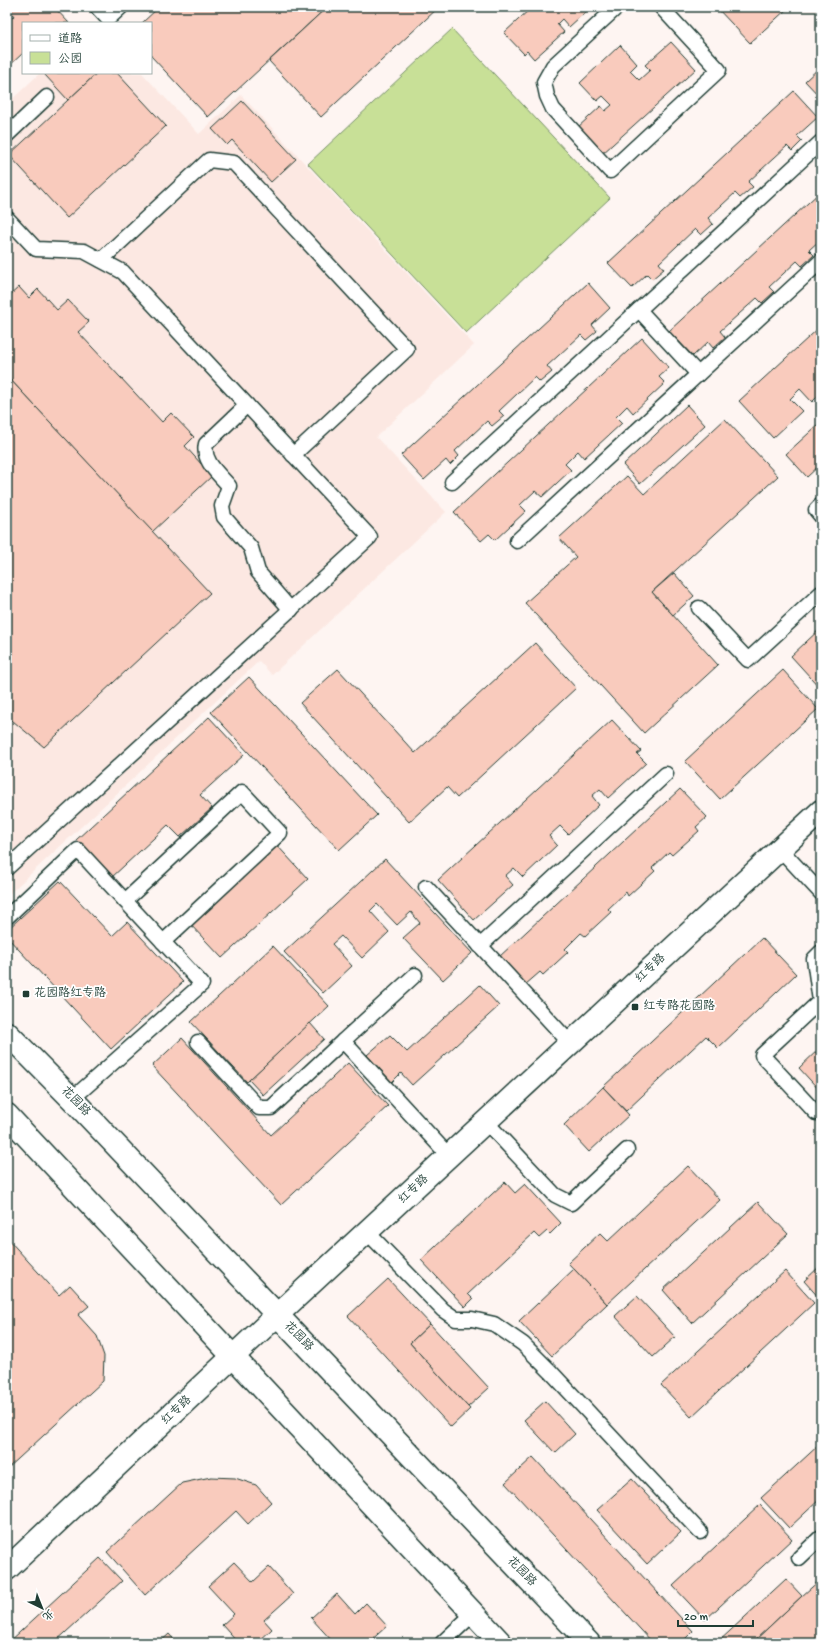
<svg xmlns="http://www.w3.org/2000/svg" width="828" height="1650" font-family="'Gochi Hand','LXGW WenKai TC',sans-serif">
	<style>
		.built { fill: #fce8e2 }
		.green { fill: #c8e097; stroke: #748e66 }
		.building { fill: #f9cbbd; stroke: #1f3d34 }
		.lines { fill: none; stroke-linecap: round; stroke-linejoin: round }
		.service-casing { stroke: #1f3d34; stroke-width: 17 }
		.tertiary-casing { stroke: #1f3d34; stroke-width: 25 }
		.primary-casing { stroke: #1f3d34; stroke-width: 25 }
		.service { stroke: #fff; stroke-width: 14 }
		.tertiary { stroke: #fff; stroke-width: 22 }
		.primary { stroke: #fff; stroke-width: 22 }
		.poi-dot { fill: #1f3d34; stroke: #fff; stroke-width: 1.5 }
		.labels { text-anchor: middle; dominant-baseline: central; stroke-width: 3.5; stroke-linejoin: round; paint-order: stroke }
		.street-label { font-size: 12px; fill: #1f3d34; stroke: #fff }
		.poi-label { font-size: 12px; fill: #1f3d34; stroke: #fff; text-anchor: start }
	</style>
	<rect width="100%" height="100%" fill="#fef5f2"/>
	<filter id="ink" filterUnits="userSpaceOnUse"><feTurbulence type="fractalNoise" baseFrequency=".025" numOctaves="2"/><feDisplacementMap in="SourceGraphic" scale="8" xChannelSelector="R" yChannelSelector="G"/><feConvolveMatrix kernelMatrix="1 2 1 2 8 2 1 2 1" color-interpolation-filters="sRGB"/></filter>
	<g filter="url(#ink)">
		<polygon class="built" points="40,73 142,73 199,134 241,95 474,345 376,437 446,512 272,675 259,661 7,896 7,104"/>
		<polygon class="green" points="452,29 610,198 466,333 308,164"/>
		<g class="building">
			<polygon points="7,7 54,7 69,23 23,23 23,53 7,68 7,22 14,16"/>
			<polygon points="159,7 327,7 208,117 151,56 151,23 142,23"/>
			<polygon points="327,7 439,7 321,117 269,61"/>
			<polygon points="532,7 591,7 569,27 562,19 557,24 564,32 534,59 527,51 524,54 504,33"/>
			<polygon points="716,7 789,7 750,43"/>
			<polygon points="671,42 696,69 602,154 577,128 601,106 605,111 612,105 603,96 597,101 580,83 620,45 637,64 630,71 639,80 650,70 645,65"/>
			<polygon points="821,66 821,98 805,81"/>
			<polygon points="47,73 97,73 68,100 45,75"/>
			<polygon points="97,73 117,73 166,126 67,218 9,155"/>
			<polygon points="794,91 818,117 797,136 802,141 792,151 787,146 748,182 753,187 740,198 735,193 708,218 713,224 701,235 695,229 659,263 664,269 652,279 647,274 632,288 608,263"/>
			<polygon points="242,101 296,159 271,182 232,140 227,145 212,129"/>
			<polygon points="821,191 821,239 809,250 814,255 802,266 797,261 769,287 774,292 762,303 757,298 720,331 725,337 713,348 708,342 693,356 669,331"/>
			<polygon points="588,283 610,308 592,325 597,331 586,340 581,335 547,366 552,372 540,382 535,377 499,411 504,416 492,426 487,421 455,451 459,456 450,465 446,460 424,480 401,455"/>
			<polygon points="19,287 29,298 38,289 57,310 68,300 89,322 78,332 162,422 171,413 194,437 185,446 212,476 152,532 7,376 7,298"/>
			<polygon points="821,326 821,393 812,402 800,389 790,399 802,411 773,438 739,401"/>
			<polygon points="642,338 669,368 659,377 665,383 633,413 627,406 616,417 622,423 584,458 578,451 565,464 571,470 542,497 535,491 520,505 526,511 495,540 489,534 481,541 454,512"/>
			<polygon points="7,376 210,593 44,747 7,716"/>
			<polygon points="687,405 705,425 640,484 623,465"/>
			<polygon points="725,419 778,476 652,592 718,665 644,733 525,603 576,557 559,538 627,476 644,494"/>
			<polygon points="821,422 821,464 807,477 786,454"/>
			<polygon points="674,573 694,596 673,615 652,592"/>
			<polygon points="821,628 821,689 791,656"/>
			<polygon points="535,643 576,688 457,798 447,787 409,822 300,703 338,669 415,753"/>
			<polygon points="783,670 818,709 720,799 685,761"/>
			<polygon points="249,677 377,815 339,850 211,712"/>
			<polygon points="209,717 244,755 200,795 212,808 180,837 168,825 111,878 76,840"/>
			<polygon points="612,720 641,751 637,754 646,763 608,798 600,789 592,796 599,805 568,834 560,826 549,836 557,845 523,877 514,868 505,876 513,885 474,920 438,880"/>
			<polygon points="680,789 707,817 696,827 699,831 672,855 669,852 652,868 655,871 628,896 626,892 608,909 611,912 585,936 581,933 565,949 568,952 543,975 540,972 525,985 499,957"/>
			<polygon points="274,842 308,879 222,958 188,922"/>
			<polygon points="385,859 472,953 443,980 403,938 420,923 411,912 397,925 377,904 370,911 389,932 362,958 341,936 332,944 352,966 323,993 284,952"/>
			<polygon points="60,881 112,936 127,922 183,982 111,1049 7,937 7,930"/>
			<polygon points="762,938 796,974 718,1048 706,1036 626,1111 603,1087"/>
			<polygon points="273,946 329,1006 247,1082 191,1022"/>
			<polygon points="480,985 499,1006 412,1085 401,1073 392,1082 367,1055 390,1035 407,1052"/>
			<polygon points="310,1023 324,1039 263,1095 249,1080"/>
			<polygon points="182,1038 271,1135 348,1063 388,1106 281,1205 152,1066"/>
			<polygon points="821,1047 821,1092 799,1068"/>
			<polygon points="603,1087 629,1115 589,1152 564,1125"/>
			<polygon points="688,1166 720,1200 607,1304 568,1263 600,1233 608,1241"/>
			<polygon points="505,1182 515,1193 525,1184 561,1223 550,1234 547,1231 539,1238 534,1233 468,1294 473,1299 465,1307 421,1260"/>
			<polygon points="758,1202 788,1234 692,1323 663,1290"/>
			<polygon points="7,1238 59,1295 70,1285 89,1306 78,1315 97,1336 104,1356 103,1381 7,1469"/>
			<polygon points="820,1266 821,1267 821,1300 804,1281"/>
			<polygon points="574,1269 607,1304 552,1356 519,1321"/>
			<polygon points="785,1271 814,1303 691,1417 661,1385"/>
			<polygon points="388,1279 430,1324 410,1343 470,1409 451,1427 348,1316"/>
			<polygon points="637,1296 675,1337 653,1357 615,1316"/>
			<polygon points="430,1324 489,1388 468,1407 410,1343"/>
			<polygon points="545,1401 575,1434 555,1453 524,1420"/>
			<polygon points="821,1443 821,1498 789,1528 761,1498"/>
			<polygon points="533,1457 693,1631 681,1643 653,1643 505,1483"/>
			<polygon points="211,1477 235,1478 256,1485 271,1502 248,1524 236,1511 145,1595 107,1552 182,1483"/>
			<polygon points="632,1479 681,1532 647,1564 597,1510"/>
			<polygon points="760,1505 792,1539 705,1620 673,1586"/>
			<polygon points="100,1558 122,1581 54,1643 8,1643"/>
			<polygon points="234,1562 253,1582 269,1567 293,1594 264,1620 272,1629 257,1643 238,1643 222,1625 234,1614 208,1586"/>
			<polygon points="786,1579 802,1596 752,1643 717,1643"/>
			<polygon points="821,1579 821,1643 752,1643 802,1596"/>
			<polygon points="337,1594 355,1614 366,1603 387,1626 368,1643 334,1643 311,1618"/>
			<polygon points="169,1634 177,1643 159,1643"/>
		</g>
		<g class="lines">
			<defs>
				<g id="service">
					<polyline points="97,7 108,19 121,7"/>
					<polyline points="617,7 553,66 544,82 547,96 553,109 610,171 719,70 661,7"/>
					<polyline points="7,135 47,97"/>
					<polyline points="7,218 36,249 84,251 123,272 370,537 7,868"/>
					<polyline points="101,260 209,160 234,163 407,349 293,455"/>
					<polyline points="639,310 698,374"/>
					<path d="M247 405 206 444C202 461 219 474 229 486L222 506 224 517 251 548 258 572 291 610"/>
					<polyline points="452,482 821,142"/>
					<polyline points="821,505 816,510 821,516"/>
					<polyline points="517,541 821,261"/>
					<polyline points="699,608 748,660 821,593"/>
					<polyline points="780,849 821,893"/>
					<polyline points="426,887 571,1044"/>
					<polyline points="125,901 242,792 280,833 163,942"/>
					<polyline points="7,917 78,850 202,984 72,1099"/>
					<polyline points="480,946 666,774"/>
					<polyline points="343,1041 415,975"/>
					<polyline points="198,1042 259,1108 271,1108 343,1041 450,1157"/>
					<polyline points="816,1113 762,1055 820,1001 814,959 821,952"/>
					<polyline points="486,1122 555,1195 571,1203 627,1150"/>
					<polyline points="368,1233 443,1310 456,1319 472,1319 494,1324 523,1344 551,1372 700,1532"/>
					<polyline points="799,1558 821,1537"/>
					<polyline points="442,1643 474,1613"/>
				</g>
				<polyline id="tertiary" points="7,1569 277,1315 821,811"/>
				<g id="primary">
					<polyline points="7,1033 72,1099 589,1643"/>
					<polyline points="7,1115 501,1643"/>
				</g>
			</defs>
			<use href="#service" class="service-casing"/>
			<use href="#tertiary" class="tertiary-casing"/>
			<use href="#primary" class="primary-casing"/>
			<use href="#service" class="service"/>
			<use href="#tertiary" class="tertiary"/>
			<use href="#primary" class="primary"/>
		</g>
	</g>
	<g class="poi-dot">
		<rect x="22" y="990" width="8" height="8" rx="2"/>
		<rect x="631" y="1003" width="8" height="8" rx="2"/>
	</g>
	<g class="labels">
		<g class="street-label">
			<text transform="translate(651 969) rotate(-43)">红专路</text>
			<text transform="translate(75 1102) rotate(46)">花园路</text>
			<text transform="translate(414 1190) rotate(-43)">红专路</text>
			<text transform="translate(298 1337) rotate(46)">花园路</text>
			<text transform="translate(177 1411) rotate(-43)">红专路</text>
			<text transform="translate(521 1572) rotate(46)">花园路</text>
		</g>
		<g class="poi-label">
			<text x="34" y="994">花园路红专路</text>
			<text x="643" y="1007">红专路花园路</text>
		</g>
	</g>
	<rect width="828" height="1650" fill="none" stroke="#fff" stroke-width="24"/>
	<rect x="12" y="12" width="804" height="1626" fill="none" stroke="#1f3d34" stroke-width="1.5" filter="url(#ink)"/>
	<rect x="22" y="22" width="130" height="52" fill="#ffffff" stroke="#a5b1ae"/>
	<rect x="30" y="35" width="20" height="6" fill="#ffffff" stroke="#a5b1ae"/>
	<text x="58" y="42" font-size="12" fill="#1f3d34">道路</text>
	<rect x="30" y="52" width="20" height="12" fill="#c8e097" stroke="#a5b1ae"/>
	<text x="58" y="62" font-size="12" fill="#1f3d34">公园</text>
	<g transform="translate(42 1608) rotate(137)" stroke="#ffffff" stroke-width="3" paint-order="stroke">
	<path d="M0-3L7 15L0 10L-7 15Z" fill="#1f3d34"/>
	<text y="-6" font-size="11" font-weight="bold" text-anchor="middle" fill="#1f3d34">北</text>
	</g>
	<path d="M678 1620v6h75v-6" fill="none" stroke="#1f3d34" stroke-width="2"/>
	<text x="684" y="1620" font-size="12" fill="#1f3d34" stroke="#ffffff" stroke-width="3" paint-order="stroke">20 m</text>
</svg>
